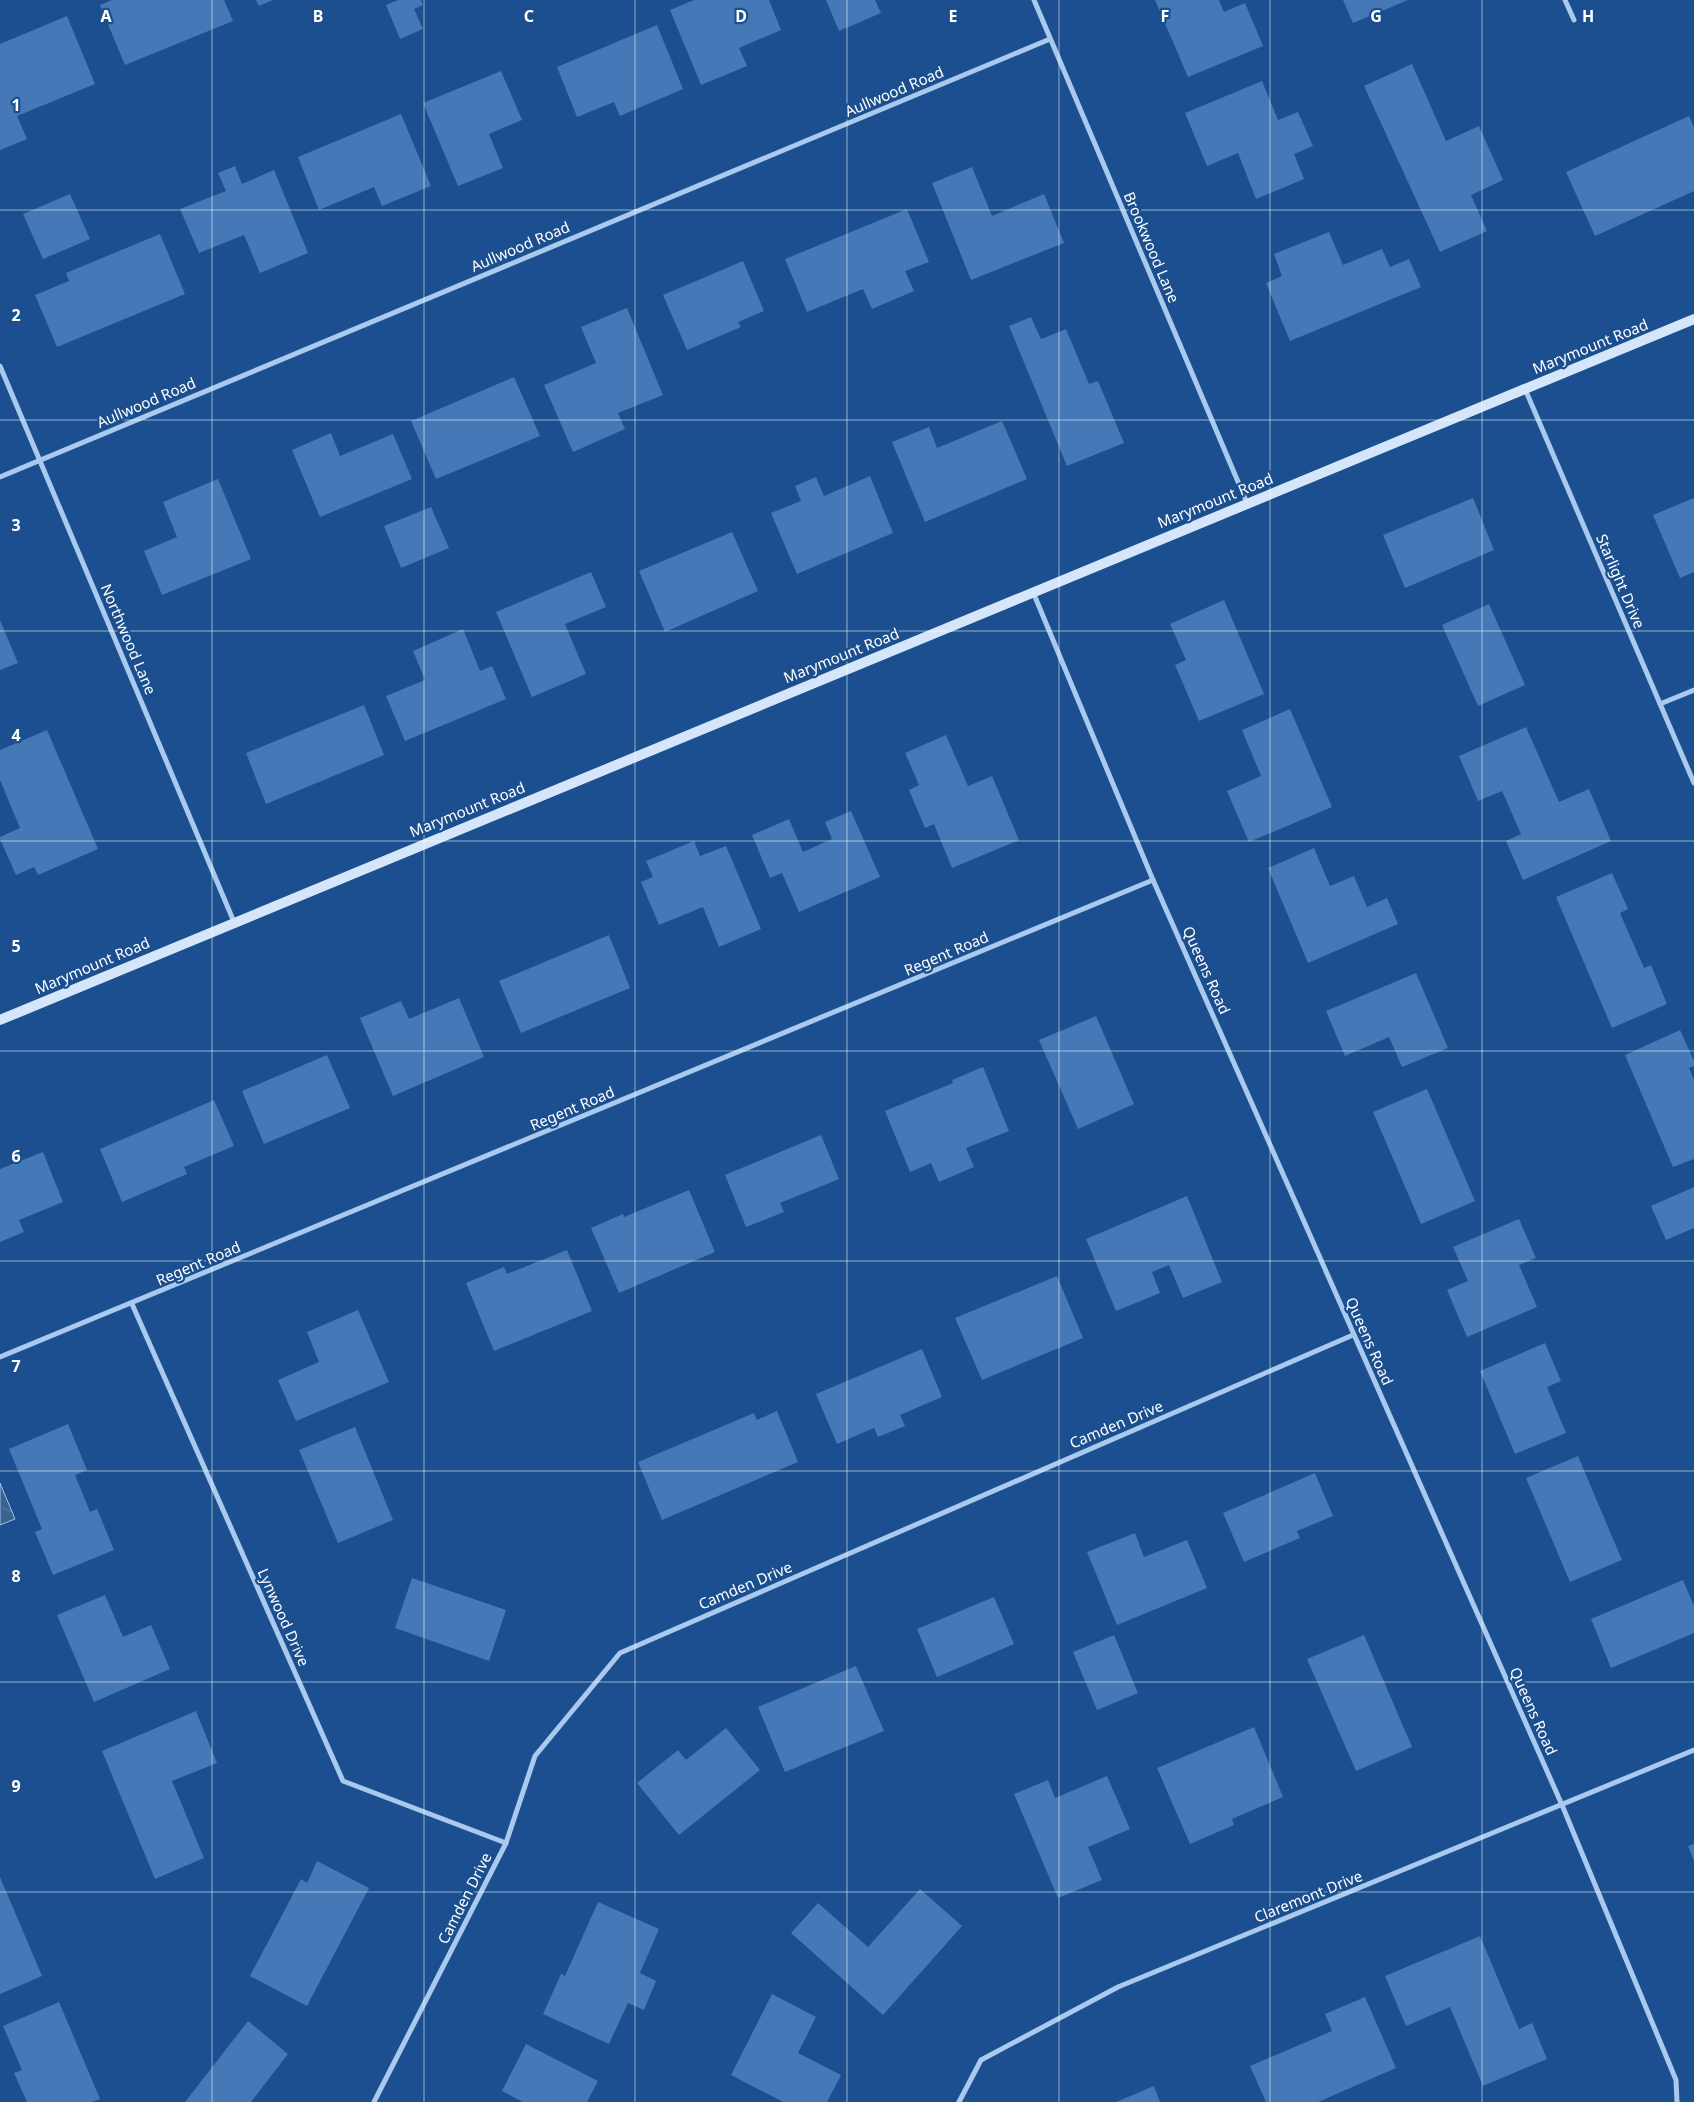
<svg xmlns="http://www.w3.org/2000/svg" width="1694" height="2102" font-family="'Noto Sans',sans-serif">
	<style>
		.water { fill: url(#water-ripples); stroke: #9cc4f0 }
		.building { fill: #4478b7 }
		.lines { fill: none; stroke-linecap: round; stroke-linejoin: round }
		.street { stroke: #a9c9ee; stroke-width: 5 }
		.secondary { stroke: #d6e6fa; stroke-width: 10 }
		.grid { fill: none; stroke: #fff; stroke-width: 1; stroke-opacity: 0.55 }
		.labels { text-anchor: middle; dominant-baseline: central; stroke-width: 4.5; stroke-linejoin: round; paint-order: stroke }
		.street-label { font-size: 15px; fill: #fff; stroke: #1b4f8f }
		.grid-label { font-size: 16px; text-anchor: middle; font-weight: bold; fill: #fff; stroke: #1b4f8f; stroke-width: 4.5; stroke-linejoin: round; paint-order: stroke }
	</style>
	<defs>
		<pattern id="water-ripples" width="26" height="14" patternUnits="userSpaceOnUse" patternTransform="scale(1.25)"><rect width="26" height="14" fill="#3c6290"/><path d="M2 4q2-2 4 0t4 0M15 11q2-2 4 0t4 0" fill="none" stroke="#597aa1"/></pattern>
	</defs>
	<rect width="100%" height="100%" fill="#1b4f8f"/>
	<polygon class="water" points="0,1483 15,1519 0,1525"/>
	<g class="building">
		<polygon points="112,0 224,0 233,21 125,65 100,5"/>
		<polygon points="256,0 273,0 259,6"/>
		<polygon points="398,0 421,0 423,5 414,9 423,29 400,39 386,5"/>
		<polygon points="694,0 769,0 781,30 739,48 747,66 701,85 670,10"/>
		<polygon points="826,0 875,0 881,13 839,31"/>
		<polygon points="1155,0 1219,0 1224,12 1245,3 1263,46 1188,77"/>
		<polygon points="1343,0 1408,0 1353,23"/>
		<polygon points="67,16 95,84 17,116 27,139 0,150 0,44"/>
		<polygon points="657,25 683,89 620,116 614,102 577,117 557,67"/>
		<polygon points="1412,64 1446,141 1479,126 1503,180 1471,195 1487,231 1440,252 1364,86"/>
		<polygon points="501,71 522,120 489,134 503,168 458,186 423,103"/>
		<polygon points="1262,81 1278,120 1298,112 1313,146 1294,154 1304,179 1256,199 1238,153 1207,166 1185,113"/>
		<polygon points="401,114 431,186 382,206 374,187 319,210 298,157"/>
		<polygon points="1689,116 1694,127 1694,191 1595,236 1566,172"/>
		<polygon points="235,166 242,184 274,170 308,253 260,273 244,235 199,253 180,209 226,191 218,173"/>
		<polygon points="972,167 992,216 1044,194 1064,243 971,280 932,183"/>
		<polygon points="70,194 90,239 43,259 23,214"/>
		<polygon points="907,209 929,262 905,271 914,291 872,309 863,289 807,312 785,259"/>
		<polygon points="1329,232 1343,265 1382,249 1390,267 1409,259 1421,287 1290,341 1266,283 1282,276 1274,254"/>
		<polygon points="160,234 185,294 57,347 35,295 69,281 66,273"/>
		<polygon points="743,261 764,311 738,322 741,327 687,350 663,295"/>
		<polygon points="627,308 663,395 618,413 625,429 573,452 544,385 596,363 581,327"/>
		<polygon points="1031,317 1041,339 1066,329 1089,384 1098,381 1124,443 1067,466 1009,326"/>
		<polygon points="514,377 540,436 436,479 411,421"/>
		<polygon points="1002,421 1027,479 925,522 892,442 929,427 937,448"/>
		<polygon points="331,433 340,456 393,434 412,479 320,517 292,450"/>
		<polygon points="870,476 893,533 797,574 771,513 801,501 795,486 816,477 824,496"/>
		<polygon points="218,479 251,559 162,595 144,551 177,537 163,502"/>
		<polygon points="1473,498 1494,550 1405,588 1383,535"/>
		<polygon points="1694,498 1694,572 1680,578 1653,515"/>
		<polygon points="431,507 449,548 401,568 384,526"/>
		<polygon points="732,532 758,591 665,632 639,571"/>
		<polygon points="591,572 606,607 565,624 586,674 532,697 496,612"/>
		<polygon points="1224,600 1264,694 1199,721 1175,665 1186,660 1170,624"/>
		<polygon points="1489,604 1525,685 1478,706 1442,625"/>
		<polygon points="0,620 18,663 0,670"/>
		<polygon points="463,629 480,671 492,666 506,699 405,741 386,696 425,680 413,651"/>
		<polygon points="364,705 384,755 266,804 246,753"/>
		<polygon points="1290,709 1332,807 1249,842 1227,791 1261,776 1242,730"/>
		<polygon points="1526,727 1559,802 1589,789 1611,841 1523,880 1506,841 1521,834 1502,791 1478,801 1459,756"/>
		<polygon points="47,730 98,849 38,875 34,867 16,875 0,839 0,837 20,828 0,780 0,750"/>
		<polygon points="946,735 968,786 992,776 1019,840 952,868 934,824 925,828 909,790 919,785 905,753"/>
		<polygon points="851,811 880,877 799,912 782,873 770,878 752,835 789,819 803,852 832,839 825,822"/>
		<polygon points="694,841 700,856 726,846 761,929 719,947 703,907 659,925 641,882 653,877 646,861"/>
		<polygon points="1314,848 1330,886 1354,876 1367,907 1387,898 1398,924 1308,963 1268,868"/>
		<polygon points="1612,873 1628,909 1620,913 1644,968 1651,965 1667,1004 1612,1028 1556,897"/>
		<polygon points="609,935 630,988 521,1033 499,981"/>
		<polygon points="1416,973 1448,1048 1402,1067 1389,1037 1345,1056 1326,1011"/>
		<polygon points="459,998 484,1057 393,1096 360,1018 401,1001 409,1019"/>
		<polygon points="1096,1016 1134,1104 1078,1129 1039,1040"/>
		<polygon points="1680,1030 1694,1061 1694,1066 1689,1068 1694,1080 1694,1159 1673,1167 1625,1055"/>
		<polygon points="327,1055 350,1108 264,1144 242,1091"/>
		<polygon points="983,1067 1009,1131 966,1148 974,1167 939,1182 931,1163 910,1172 885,1111 953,1083 952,1080"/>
		<polygon points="1427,1089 1475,1201 1421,1224 1373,1112"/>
		<polygon points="214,1100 234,1146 184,1167 187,1174 122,1202 100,1149"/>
		<polygon points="821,1135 839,1179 780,1203 784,1212 746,1227 725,1175"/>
		<polygon points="43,1152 63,1202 19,1220 24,1232 0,1242 0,1169"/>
		<polygon points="1694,1187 1694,1228 1666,1240 1651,1206"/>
		<polygon points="689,1190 715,1252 619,1293 591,1228 623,1214 624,1217"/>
		<polygon points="1187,1196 1222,1282 1183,1298 1169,1265 1152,1272 1160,1293 1116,1311 1086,1239"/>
		<polygon points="1519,1219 1536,1258 1519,1265 1537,1307 1467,1337 1447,1290 1468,1281 1453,1247"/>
		<polygon points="567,1250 592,1311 494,1351 466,1283 504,1267 507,1274"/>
		<polygon points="1057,1276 1083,1338 982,1380 955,1318"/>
		<polygon points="358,1310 389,1382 296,1421 278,1380 319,1362 307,1332"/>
		<polygon points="1545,1343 1561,1381 1547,1387 1566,1433 1515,1454 1480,1371"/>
		<polygon points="922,1349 942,1397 900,1415 905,1426 878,1437 874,1428 837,1444 816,1394"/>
		<polygon points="777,1411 798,1462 662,1520 638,1462 754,1413 757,1420"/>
		<polygon points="68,1424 87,1470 75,1475 90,1512 97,1509 114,1550 53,1575 35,1532 42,1529 9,1449"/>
		<polygon points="355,1427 393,1520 338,1543 299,1450"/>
		<polygon points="1578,1456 1622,1560 1570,1582 1526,1478"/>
		<polygon points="1315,1473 1333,1516 1297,1531 1300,1538 1244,1562 1223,1513"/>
		<polygon points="1135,1533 1144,1557 1187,1540 1207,1588 1117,1625 1087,1552"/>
		<polygon points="412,1578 506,1610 489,1661 395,1628"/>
		<polygon points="1683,1580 1694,1606 1694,1633 1611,1668 1591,1619"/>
		<polygon points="105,1595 123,1637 151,1625 170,1669 94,1702 57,1615"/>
		<polygon points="994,1597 1014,1644 937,1677 917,1629"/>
		<polygon points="1114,1635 1138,1693 1097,1710 1073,1652"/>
		<polygon points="1364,1635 1412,1747 1356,1771 1307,1659"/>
		<polygon points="856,1666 884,1731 785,1772 758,1707"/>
		<polygon points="196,1711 217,1763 172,1781 204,1858 155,1879 102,1751"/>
		<polygon points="1254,1727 1283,1797 1232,1819 1234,1825 1190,1844 1157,1768"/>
		<polygon points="726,1728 760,1770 679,1835 637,1783 678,1750 686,1760"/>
		<polygon points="1107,1776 1130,1829 1088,1847 1102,1880 1058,1898 1014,1794 1048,1780 1055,1798"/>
		<polygon points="1694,1844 1694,1861 1688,1846"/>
		<polygon points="317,1861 369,1888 307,2006 250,1976 301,1879 307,1883"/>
		<polygon points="0,1877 42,1976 0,1994"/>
		<polygon points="920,1889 962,1926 883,2015 791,1933 818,1903 868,1947"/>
		<polygon points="598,1902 659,1929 640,1973 656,1981 644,2010 628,2003 609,2044 543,2014 561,1974 565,1976"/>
		<polygon points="1480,1936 1519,2029 1532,2023 1547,2059 1483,2086 1450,2007 1406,2026 1385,1976"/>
		<polygon points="772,1994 816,2017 798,2053 841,2075 827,2102 783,2102 731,2075"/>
		<polygon points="1365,1997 1396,2068 1318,2102 1266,2102 1250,2066 1332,2031 1325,2014"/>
		<polygon points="59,2002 100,2099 92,2102 27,2102 14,2073 22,2070 3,2026"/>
		<polygon points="248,2021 288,2054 251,2102 185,2102"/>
		<polygon points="526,2044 598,2081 587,2102 523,2102 502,2091"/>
		<polygon points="1154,2086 1160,2102 1116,2102"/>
	</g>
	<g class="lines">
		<g class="street">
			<polyline points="1034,0 1247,503"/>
			<polyline points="1565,0 1574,20"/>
			<polyline points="0,366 234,922"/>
			<polyline points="1525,389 1694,783"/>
			<polyline points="0,477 1050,39"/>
			<polyline points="1033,592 1153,880 1562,1805 1676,2080 1677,2102"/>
			<polyline points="1660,704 1694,690"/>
			<polyline points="132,1304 343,1781 506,1843"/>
			<polyline points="0,1357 1153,880"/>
			<polyline points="374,2102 506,1843 535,1756 620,1653 1353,1335"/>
			<polyline points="959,2102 981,2060 1118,1987 1694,1750"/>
		</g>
		<polyline class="secondary" points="0,1020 1694,319"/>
	</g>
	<path class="grid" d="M212 0V2102M424 0V2102M635 0V2102M847 0V2102M1059 0V2102M1270 0V2102M1482 0V2102M0 210H1694M0 420H1694M0 631H1694M0 841H1694M0 1051H1694M0 1261H1694M0 1471H1694M0 1682H1694M0 1892H1694"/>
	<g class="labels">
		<g class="street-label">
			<text transform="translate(894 91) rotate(-23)">Aullwood Road</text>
			<text transform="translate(520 246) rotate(-23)">Aullwood Road</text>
			<text transform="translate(1152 247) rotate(67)">Brookwood Lane</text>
			<text transform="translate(1590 346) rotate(-22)">Marymount Road</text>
			<text transform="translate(146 402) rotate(-23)">Aullwood Road</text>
			<text transform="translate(1215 500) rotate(-22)">Marymount Road</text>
			<text transform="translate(1621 581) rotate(67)">Starlight Drive</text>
			<text transform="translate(129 639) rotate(67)">Northwood Lane</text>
			<text transform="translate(841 655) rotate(-22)">Marymount Road</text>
			<text transform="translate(467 809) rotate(-22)">Marymount Road</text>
			<text transform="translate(946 953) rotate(-23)">Regent Road</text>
			<text transform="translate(92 965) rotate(-23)">Marymount Road</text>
			<text transform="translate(1207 970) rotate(66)">Queens Road</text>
			<text transform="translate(572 1108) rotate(-23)">Regent Road</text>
			<text transform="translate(198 1263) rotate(-23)">Regent Road</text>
			<text transform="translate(1370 1341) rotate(66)">Queens Road</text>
			<text transform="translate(1116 1424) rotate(-23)">Camden Drive</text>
			<text transform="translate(745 1585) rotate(-23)">Camden Drive</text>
			<text transform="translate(284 1617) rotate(66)">Lynwood Drive</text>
			<text transform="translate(1534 1711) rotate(66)">Queens Road</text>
			<text transform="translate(1308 1896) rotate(-22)">Claremont Drive</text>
			<text transform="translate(464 1898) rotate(-63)">Camden Drive</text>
		</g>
	</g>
	<g class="grid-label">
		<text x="106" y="22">A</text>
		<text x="318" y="22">B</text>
		<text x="529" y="22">C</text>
		<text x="741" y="22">D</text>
		<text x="953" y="22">E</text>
		<text x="1165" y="22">F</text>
		<text x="1376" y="22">G</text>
		<text x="1588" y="22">H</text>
		<text x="16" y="111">1</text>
		<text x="16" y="321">2</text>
		<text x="16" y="531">3</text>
		<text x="16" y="741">4</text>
		<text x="16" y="952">5</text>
		<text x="16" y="1162">6</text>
		<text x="16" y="1372">7</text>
		<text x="16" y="1582">8</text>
		<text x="16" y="1792">9</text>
	</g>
</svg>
